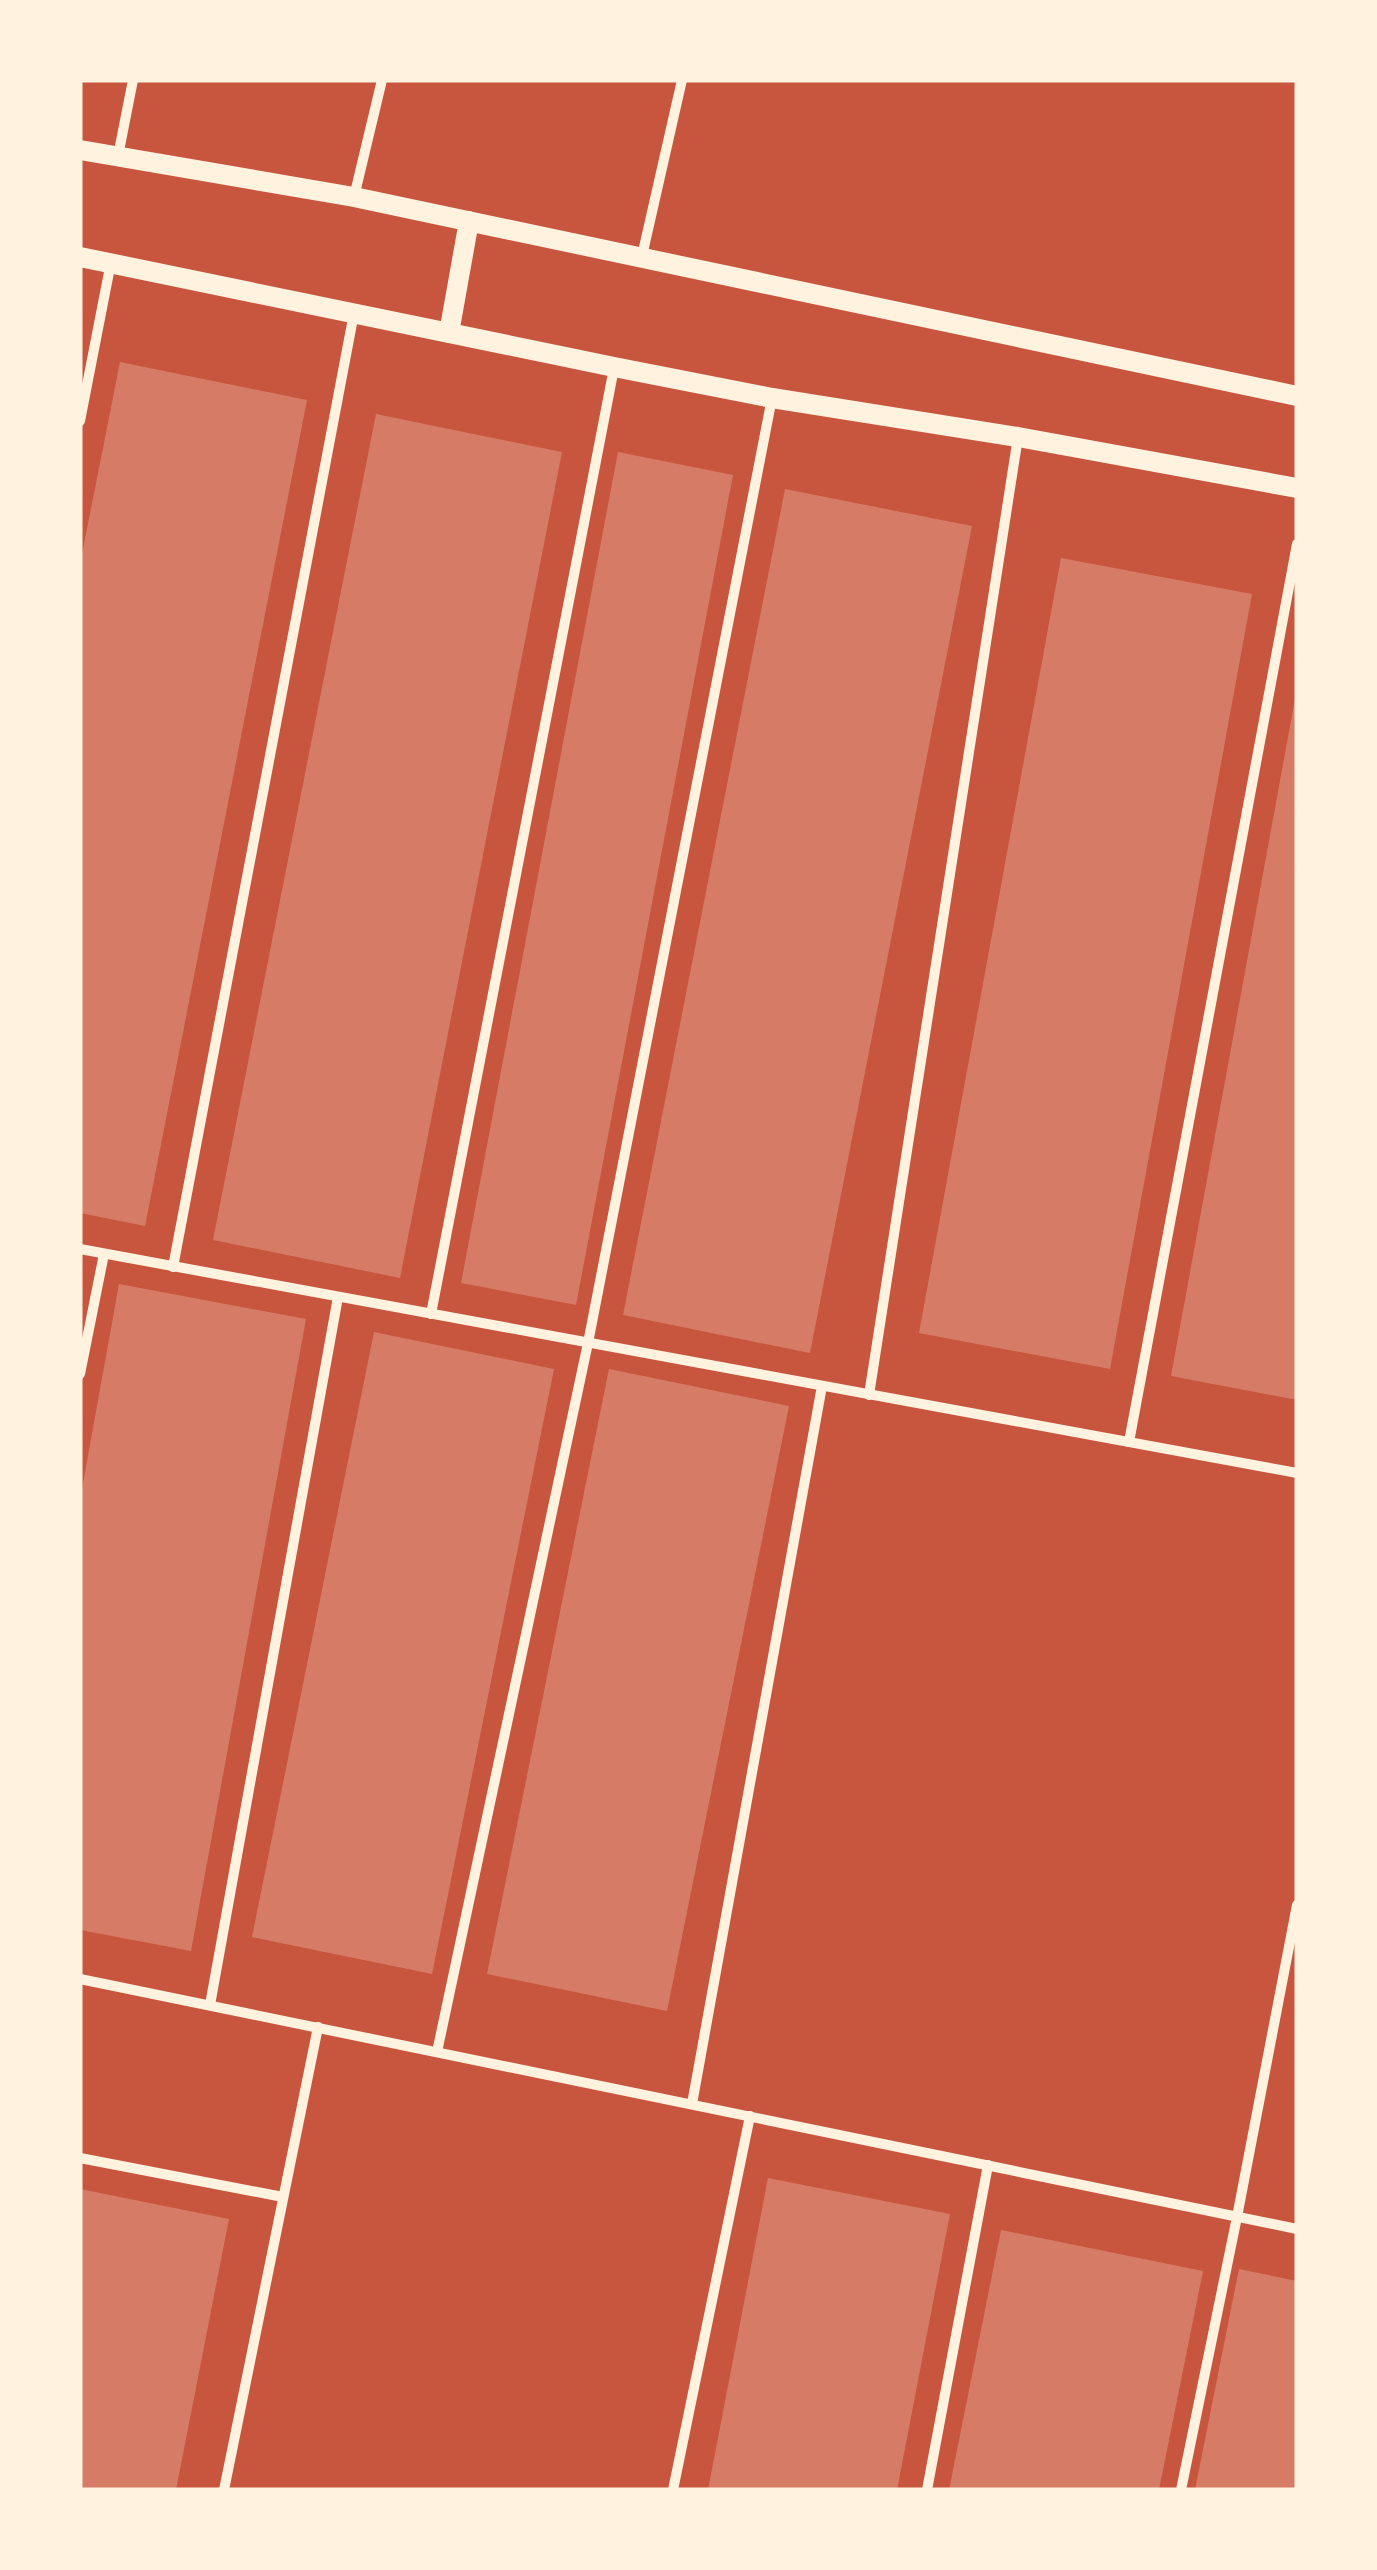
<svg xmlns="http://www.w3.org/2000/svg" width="1377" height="2570" font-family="Mulish,sans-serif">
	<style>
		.building { fill: #d67c66 }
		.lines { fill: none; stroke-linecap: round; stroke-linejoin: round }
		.minor { stroke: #fff3e0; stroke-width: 10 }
		.secondary { stroke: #fff3e0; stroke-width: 20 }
	</style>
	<rect width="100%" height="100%" fill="#c8553d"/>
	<g class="building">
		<polygon points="120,362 307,400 145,1226 80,1213 80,564"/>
		<polygon points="376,414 562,452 400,1278 213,1240"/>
		<polygon points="618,452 733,475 576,1305 461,1283"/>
		<polygon points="785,489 972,526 810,1353 623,1315"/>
		<polygon points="1061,558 1252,594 1110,1369 919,1333"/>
		<polygon points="1295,699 1297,699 1297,1400 1171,1376"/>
		<polygon points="119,1284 306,1319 191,1951 80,1930 80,1500"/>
		<polygon points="374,1332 554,1369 432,1974 252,1937"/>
		<polygon points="609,1369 789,1406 667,2011 487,1974"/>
		<polygon points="768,2178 950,2214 897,2490 708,2490"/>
		<polygon points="80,2189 229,2219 176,2490 80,2490"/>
		<polygon points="1001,2230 1203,2271 1159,2490 949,2490"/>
		<polygon points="1239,2269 1297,2281 1297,2490 1195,2490"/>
	</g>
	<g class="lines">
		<g class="minor">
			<polyline points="118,156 133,80"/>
			<polyline points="354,197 382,80"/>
			<polyline points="642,256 682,80"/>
			<polyline points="80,421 111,262"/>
			<polyline points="80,1249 1297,1473"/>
			<polyline points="173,1267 354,313"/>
			<polyline points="431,1314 614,368"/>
			<polyline points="80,1374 104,1254"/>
			<polyline points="869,1395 1018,437"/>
			<polyline points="1129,1442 1297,544"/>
			<polyline points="80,1979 1297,2229"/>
			<polyline points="210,2005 338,1297"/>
			<polyline points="437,2052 588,1343 772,398"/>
			<polyline points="692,2104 822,1386"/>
			<polyline points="80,2158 283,2197"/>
			<polyline points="224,2490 318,2027"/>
			<polyline points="673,2490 750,2116"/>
			<polyline points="927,2490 988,2165"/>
			<polyline points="1181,2490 1237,2217 1297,1905"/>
		</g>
		<g class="secondary">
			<polyline points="80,150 354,197 1297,396"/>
			<polyline points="80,257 614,367 772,398 1018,437 1297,488"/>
			<polyline points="449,333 469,221"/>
		</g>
	</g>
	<rect width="1377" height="2570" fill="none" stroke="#fff3e0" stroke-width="165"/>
</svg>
